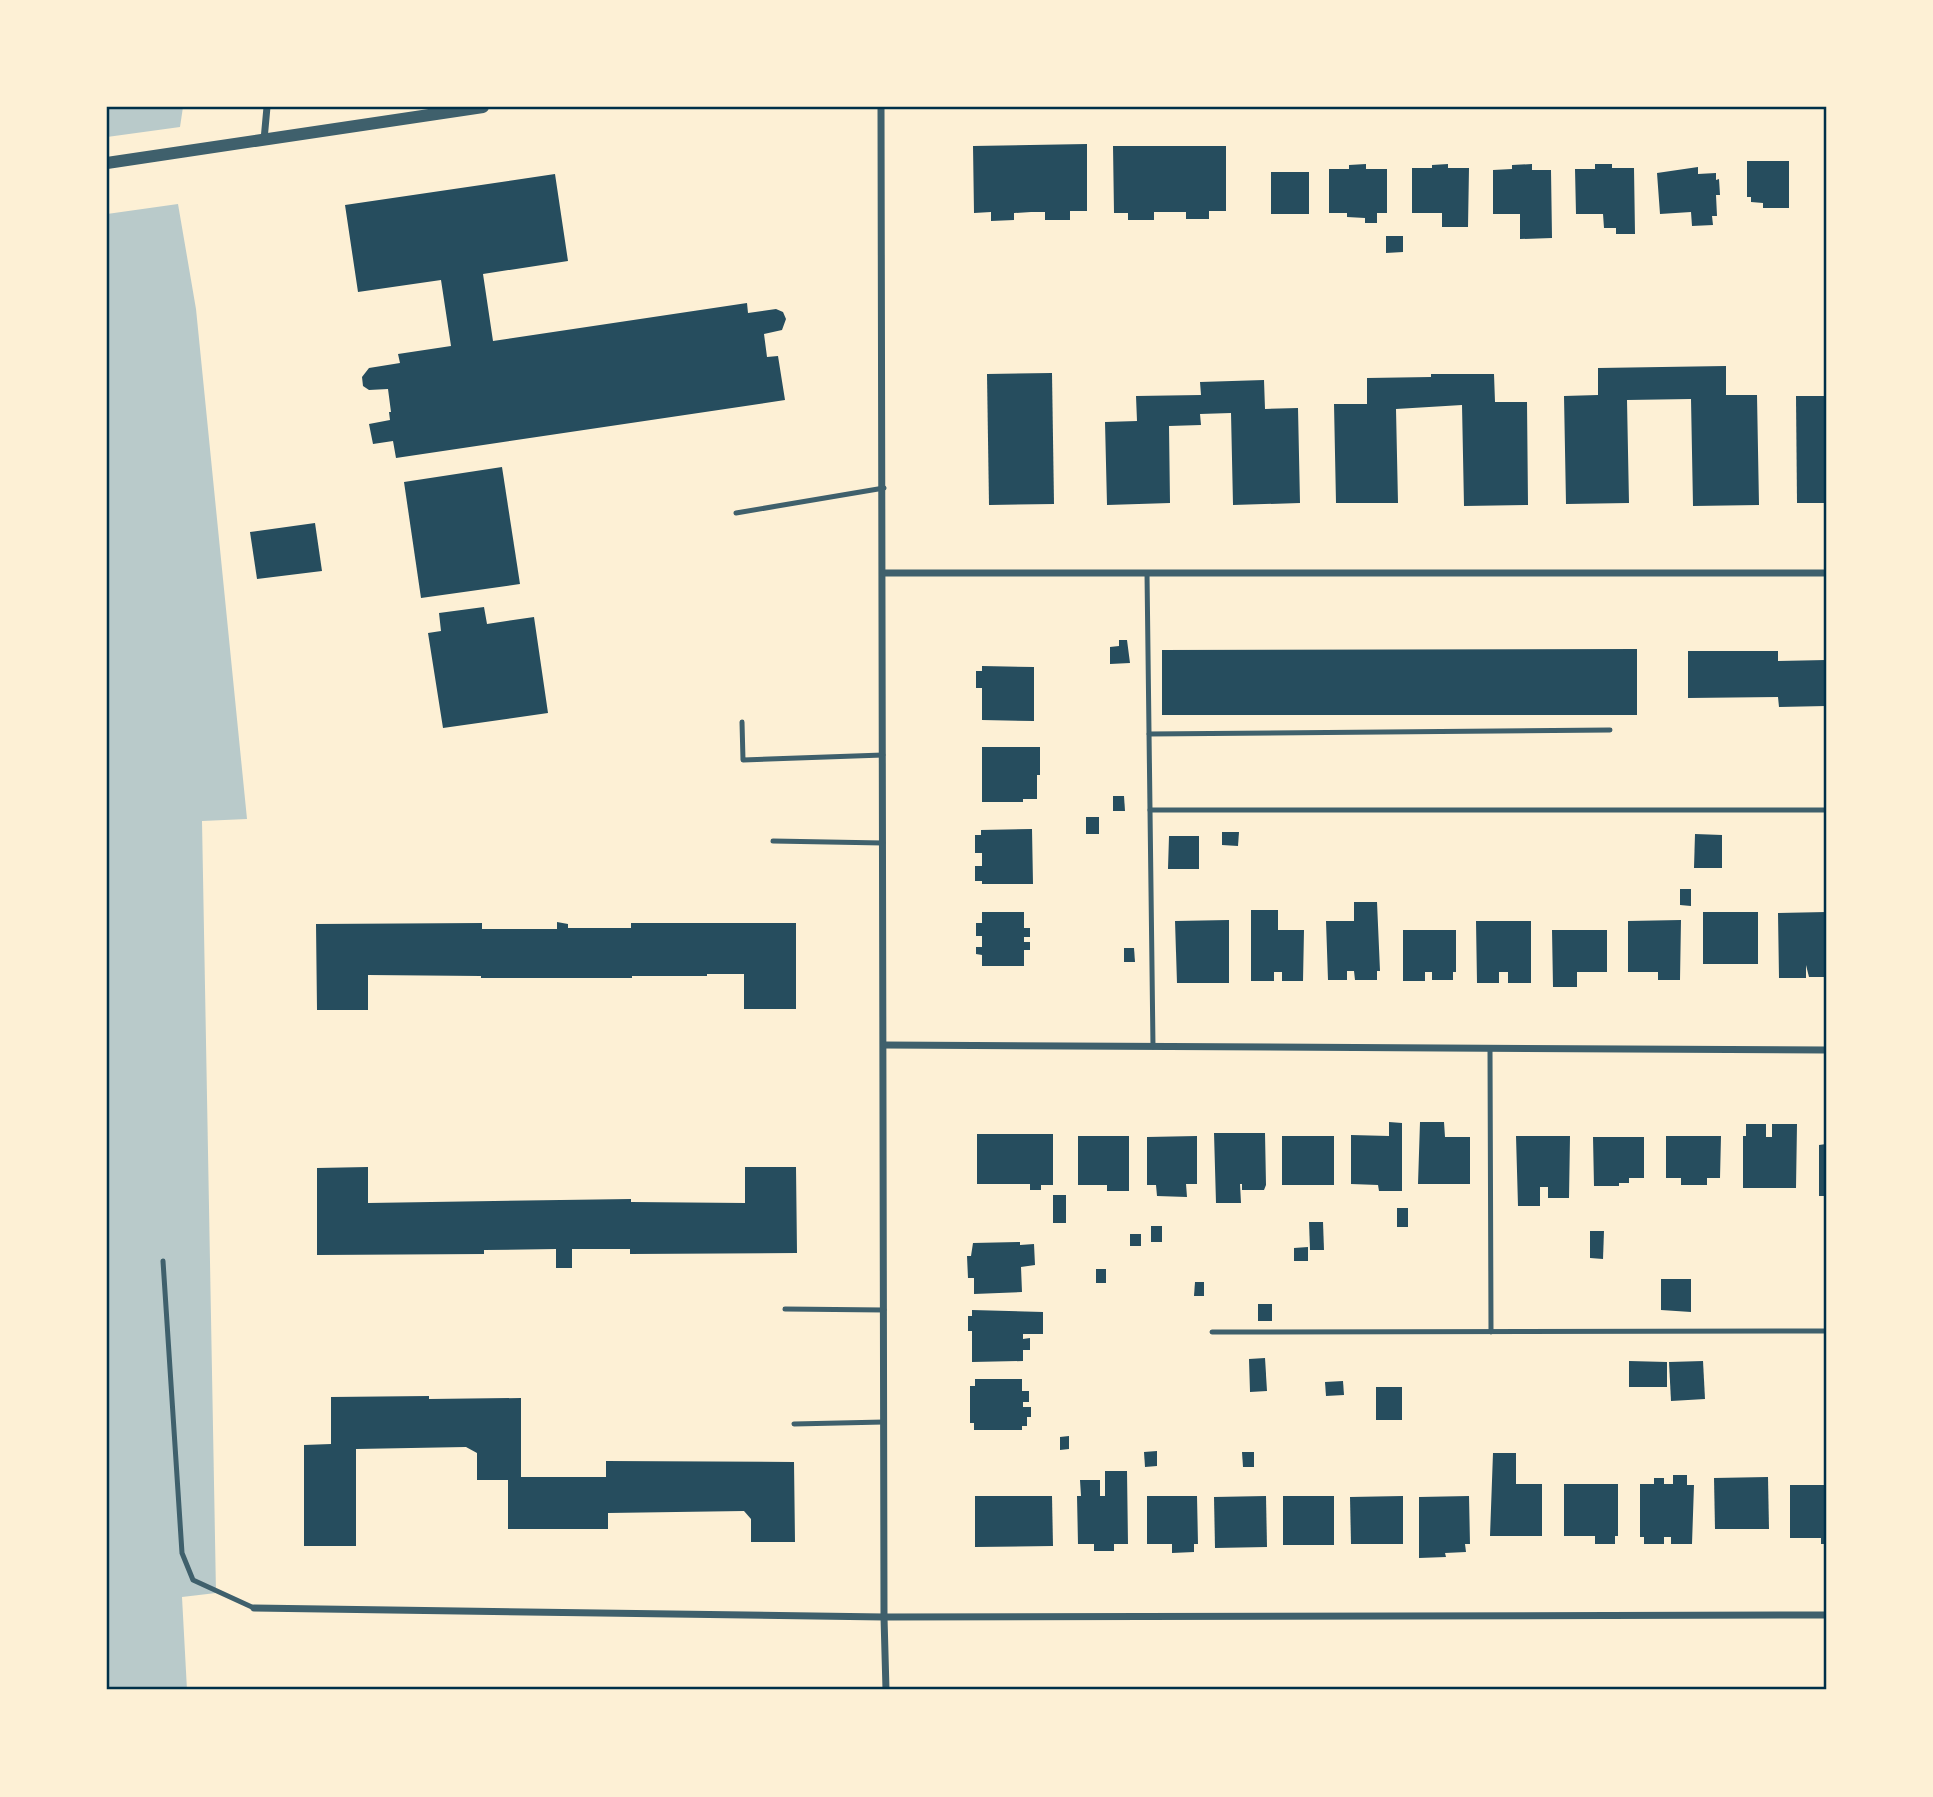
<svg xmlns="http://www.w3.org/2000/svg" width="1933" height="1797" font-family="'Noto Sans',sans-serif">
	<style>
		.green { fill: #b9caca }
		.building { fill: #264d5e }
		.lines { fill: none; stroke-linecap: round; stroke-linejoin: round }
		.service { stroke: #3f606c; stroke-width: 5 }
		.minor { stroke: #3f606c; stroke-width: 7 }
		.tertiary { stroke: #3f606c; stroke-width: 12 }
		.neatline { fill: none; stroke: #003049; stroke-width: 2.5 }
	</style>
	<rect width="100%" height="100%" fill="#fdf0d5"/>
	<g class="green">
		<polygon points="107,107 183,107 180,127 107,137"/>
		<polygon points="178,204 196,309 247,819 202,821 216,1593 182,1597 187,1690 107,1690 107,214"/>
	</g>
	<g class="building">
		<polygon points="1087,144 1087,211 1070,211 1070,220 1045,220 1045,212 1031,212 1014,213 1014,220 991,221 991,212 974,213 973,146"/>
		<polygon points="1113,146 1226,146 1226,211 1209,211 1209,219 1186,219 1186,212 1154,212 1154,220 1128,220 1128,213 1114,213"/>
		<polygon points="1747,161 1789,161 1789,208 1763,208 1763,203 1751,202 1751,197 1747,197"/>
		<polygon points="1366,164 1366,169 1387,169 1387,213 1377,213 1377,223 1365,223 1365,218 1347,217 1347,213 1329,213 1329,169 1349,169 1349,165"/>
		<polygon points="1448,164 1448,168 1469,168 1468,227 1442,227 1442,213 1412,213 1412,168 1432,168 1432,165"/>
		<polygon points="1532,164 1532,170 1551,170 1552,238 1520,239 1520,214 1493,214 1493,170 1512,169 1512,165"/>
		<polygon points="1595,164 1612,164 1612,168 1634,168 1635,234 1616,234 1616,228 1604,228 1603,214 1576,214 1575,169 1595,169"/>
		<polygon points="1698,167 1698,174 1716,173 1716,180 1719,179 1720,195 1716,195 1717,216 1712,216 1713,225 1692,226 1691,212 1660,214 1657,173"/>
		<rect x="1271" y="172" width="38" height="42"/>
		<polygon points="555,174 568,261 483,274 493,341 747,303 748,313 776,309 783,312 786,319 782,330 764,334 767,357 778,356 785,400 396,458 393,441 373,444 369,424 390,420 389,412 391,412 388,389 369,390 363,386 362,377 369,368 400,363 398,354 451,346 441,280 358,292 345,205"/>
		<polygon points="1386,236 1403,236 1403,252 1386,253"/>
		<polygon points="1726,366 1726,395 1757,395 1759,505 1693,506 1691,399 1627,400 1629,503 1566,504 1564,396 1598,395 1598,368"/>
		<polygon points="1052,373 1054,504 989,505 987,374"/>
		<polygon points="1431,374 1494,374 1495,402 1527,402 1528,505 1464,506 1462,405 1396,409 1398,503 1336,503 1334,404 1367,404 1367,378 1431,377"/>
		<polygon points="1264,380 1265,409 1298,408 1300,503 1233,505 1231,413 1200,414 1201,425 1169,426 1170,503 1107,505 1105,422 1137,421 1136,396 1201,395 1200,382"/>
		<polygon points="1796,396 1826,396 1826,503 1797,503"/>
		<polygon points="502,467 520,584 421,598 404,482"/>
		<polygon points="315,523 322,571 257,579 250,532"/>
		<polygon points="484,607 487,624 534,617 548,713 443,728 428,633 441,631 439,613"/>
		<polygon points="1119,640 1127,640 1130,663 1110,664 1110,647 1119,646"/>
		<polygon points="1637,649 1637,715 1162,715 1162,650"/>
		<polygon points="1688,651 1778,651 1778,661 1826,660 1826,706 1779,707 1778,697 1688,698"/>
		<polygon points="982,666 1034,667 1034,721 982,720 982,688 976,688 976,671 982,671"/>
		<polygon points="982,747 1040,747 1040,775 1037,775 1037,799 1023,799 1023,802 982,802"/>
		<polygon points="1113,796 1124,796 1125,811 1113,811"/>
		<rect x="1086" y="817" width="13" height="17"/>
		<polygon points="1032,829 1033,884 982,884 982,881 975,881 975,866 982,866 982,853 975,853 975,835 981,835 981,830"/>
		<polygon points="1222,832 1239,832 1238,846 1222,845"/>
		<polygon points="1695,834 1722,835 1722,868 1694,868"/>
		<polygon points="1169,836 1199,836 1199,869 1168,869"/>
		<polygon points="1680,889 1691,889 1691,906 1680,905"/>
		<polygon points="1354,902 1377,902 1380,971 1377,971 1377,980 1355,980 1354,971 1347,971 1347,980 1328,980 1326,921 1354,921"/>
		<polygon points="1251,910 1278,910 1278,930 1304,930 1303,981 1282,981 1282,972 1274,972 1274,981 1251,981"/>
		<polygon points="982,912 1024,912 1024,928 1030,928 1030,937 1024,937 1024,942 1030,942 1030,950 1024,950 1024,966 982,966 982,955 976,954 976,947 982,947 982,936 976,936 976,923 982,923"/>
		<rect x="1703" y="912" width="55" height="52"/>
		<polygon points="1826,912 1826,977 1809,977 1806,965 1806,978 1779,978 1778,913"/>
		<polygon points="1229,920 1229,983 1177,983 1175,921"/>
		<polygon points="1681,920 1680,980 1658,980 1658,972 1628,972 1628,921"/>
		<polygon points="1476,921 1531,921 1531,983 1508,983 1508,972 1499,972 1499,983 1477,983"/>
		<polygon points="557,922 568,924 568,928 631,928 631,923 796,923 796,1009 744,1009 744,974 707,974 707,976 632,976 632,978 481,978 481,976 368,975 368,1010 317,1010 316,924 482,923 482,929 557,929"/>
		<polygon points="1403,930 1456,930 1456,972 1453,972 1453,980 1432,980 1432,972 1425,972 1425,981 1403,981"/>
		<polygon points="1552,930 1607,930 1607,972 1577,972 1577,987 1553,987"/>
		<polygon points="1124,948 1134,948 1135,962 1124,962"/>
		<polygon points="1389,1122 1402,1123 1402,1191 1379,1191 1378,1185 1351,1184 1351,1135 1389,1136"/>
		<polygon points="1420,1122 1444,1122 1445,1137 1470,1137 1470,1184 1418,1184"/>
		<polygon points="1746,1124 1766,1124 1766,1137 1772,1137 1772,1124 1797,1124 1796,1188 1743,1188 1743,1136 1746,1136"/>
		<polygon points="1214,1133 1265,1133 1266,1185 1264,1190 1242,1190 1242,1184 1240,1184 1241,1203 1216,1203"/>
		<polygon points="977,1134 1053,1134 1053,1185 1041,1185 1041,1190 1030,1190 1030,1184 977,1184"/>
		<polygon points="1078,1136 1129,1136 1129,1191 1107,1191 1107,1185 1078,1185"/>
		<polygon points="1197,1136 1197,1184 1186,1184 1187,1197 1157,1196 1156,1185 1147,1185 1147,1137"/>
		<rect x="1282" y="1136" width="52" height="49"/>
		<polygon points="1516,1136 1570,1136 1569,1198 1548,1198 1548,1187 1540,1187 1540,1206 1518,1206"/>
		<polygon points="1666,1136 1721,1136 1720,1178 1707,1178 1707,1185 1681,1185 1681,1178 1666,1178"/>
		<polygon points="1593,1137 1644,1137 1644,1178 1629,1178 1629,1183 1619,1183 1619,1186 1594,1186"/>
		<polygon points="1826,1144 1826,1196 1819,1196 1819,1145"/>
		<polygon points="368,1167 368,1203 631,1199 631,1202 745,1203 745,1167 796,1167 797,1253 630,1254 630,1249 572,1249 572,1268 556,1268 556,1249 484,1250 484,1254 317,1255 317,1168"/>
		<rect x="1053" y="1195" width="13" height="28"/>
		<rect x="1397" y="1208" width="11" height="19"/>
		<polygon points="1309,1222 1323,1222 1324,1250 1310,1250"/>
		<rect x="1151" y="1226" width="11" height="16"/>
		<polygon points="1590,1231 1604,1231 1603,1259 1590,1258"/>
		<rect x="1130" y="1234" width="11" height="12"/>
		<polygon points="1020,1242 1020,1245 1034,1244 1035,1265 1021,1267 1022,1292 974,1294 974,1278 968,1278 967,1256 971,1256 973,1243"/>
		<polygon points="1308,1247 1308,1261 1294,1261 1294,1248"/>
		<rect x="1096" y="1269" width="10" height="14"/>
		<polygon points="1661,1279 1691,1279 1691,1312 1661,1310"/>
		<polygon points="1195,1282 1204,1282 1204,1296 1194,1296"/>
		<rect x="1258" y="1304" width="14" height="17"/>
		<polygon points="972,1310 1043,1312 1043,1334 1023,1334 1023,1339 1030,1338 1030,1350 1023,1350 1023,1361 972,1362 972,1331 968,1331 968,1316 972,1316"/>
		<polygon points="1265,1358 1267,1391 1250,1392 1249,1359"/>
		<polygon points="1629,1361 1667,1362 1667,1387 1629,1387"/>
		<polygon points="1703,1361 1705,1399 1671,1401 1669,1362"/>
		<polygon points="975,1379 1022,1379 1022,1391 1029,1391 1029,1402 1023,1402 1023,1407 1031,1407 1031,1417 1027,1417 1027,1426 1022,1426 1022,1430 974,1430 974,1423 970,1423 970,1386 975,1386"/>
		<polygon points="1343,1381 1344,1395 1326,1396 1325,1382"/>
		<rect x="1376" y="1387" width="26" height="33"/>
		<polygon points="429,1396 429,1399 521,1398 521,1477 606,1477 606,1461 794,1462 795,1542 751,1542 751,1519 744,1511 608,1513 608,1529 508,1529 508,1480 477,1480 477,1453 466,1447 356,1449 356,1546 304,1546 304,1445 331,1444 331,1397"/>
		<polygon points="1069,1436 1069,1449 1060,1450 1060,1437"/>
		<polygon points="1157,1451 1157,1466 1145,1467 1144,1452"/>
		<polygon points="1242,1452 1254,1452 1254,1467 1243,1467"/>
		<polygon points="1493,1453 1516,1453 1516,1484 1542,1484 1542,1536 1490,1536"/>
		<polygon points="1105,1471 1127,1471 1128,1544 1114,1544 1114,1551 1094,1551 1094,1544 1078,1544 1077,1496 1081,1496 1080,1480 1100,1480 1100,1496 1105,1496"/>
		<polygon points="1673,1475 1687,1475 1687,1485 1694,1485 1692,1544 1671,1544 1671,1537 1664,1537 1664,1544 1644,1544 1644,1537 1640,1537 1640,1484 1654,1484 1654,1478 1664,1478 1664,1484 1673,1484"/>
		<polygon points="1768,1477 1769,1529 1715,1529 1714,1478"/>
		<polygon points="1564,1484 1618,1484 1618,1536 1615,1536 1615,1544 1595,1544 1595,1536 1564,1536"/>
		<polygon points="1790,1485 1826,1485 1826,1544 1821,1544 1821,1538 1790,1538"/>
		<polygon points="975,1496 1052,1496 1053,1546 975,1547"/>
		<polygon points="1147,1496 1197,1496 1198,1544 1194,1544 1194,1552 1172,1553 1172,1544 1147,1544"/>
		<polygon points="1266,1496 1267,1547 1215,1548 1214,1497"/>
		<rect x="1283" y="1496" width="51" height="49"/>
		<polygon points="1403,1496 1403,1544 1351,1544 1350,1497"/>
		<polygon points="1469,1496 1470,1544 1465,1544 1466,1552 1445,1553 1446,1557 1419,1558 1419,1497"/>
	</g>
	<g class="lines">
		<g class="service">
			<polyline points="736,513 884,488"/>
			<polyline points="1147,573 1153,1047"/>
			<polyline points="742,722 743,760 883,755"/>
			<polyline points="1149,734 1610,730"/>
			<polyline points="1150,810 1826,810"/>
			<polyline points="773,841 883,843"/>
			<polyline points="1490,1048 1491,1332"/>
			<polyline points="163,1261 182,1553 193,1580 254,1608"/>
			<polyline points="785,1309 884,1310"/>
			<polyline points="1212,1332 1826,1331"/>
			<polyline points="794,1424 884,1422"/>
		</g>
		<g class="minor">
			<polyline points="881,107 884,1617 886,1690"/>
			<polyline points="264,140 267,107"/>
			<polyline points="884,573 1826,573"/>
			<polyline points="884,1045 1826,1050"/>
			<polyline points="254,1608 884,1617 1826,1615"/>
		</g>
		<polyline class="tertiary" points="107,163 483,107"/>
	</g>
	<rect width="1933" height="1797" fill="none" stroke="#fdf0d5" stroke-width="217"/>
	<rect x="108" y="108" width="1717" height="1580" class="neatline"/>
</svg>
